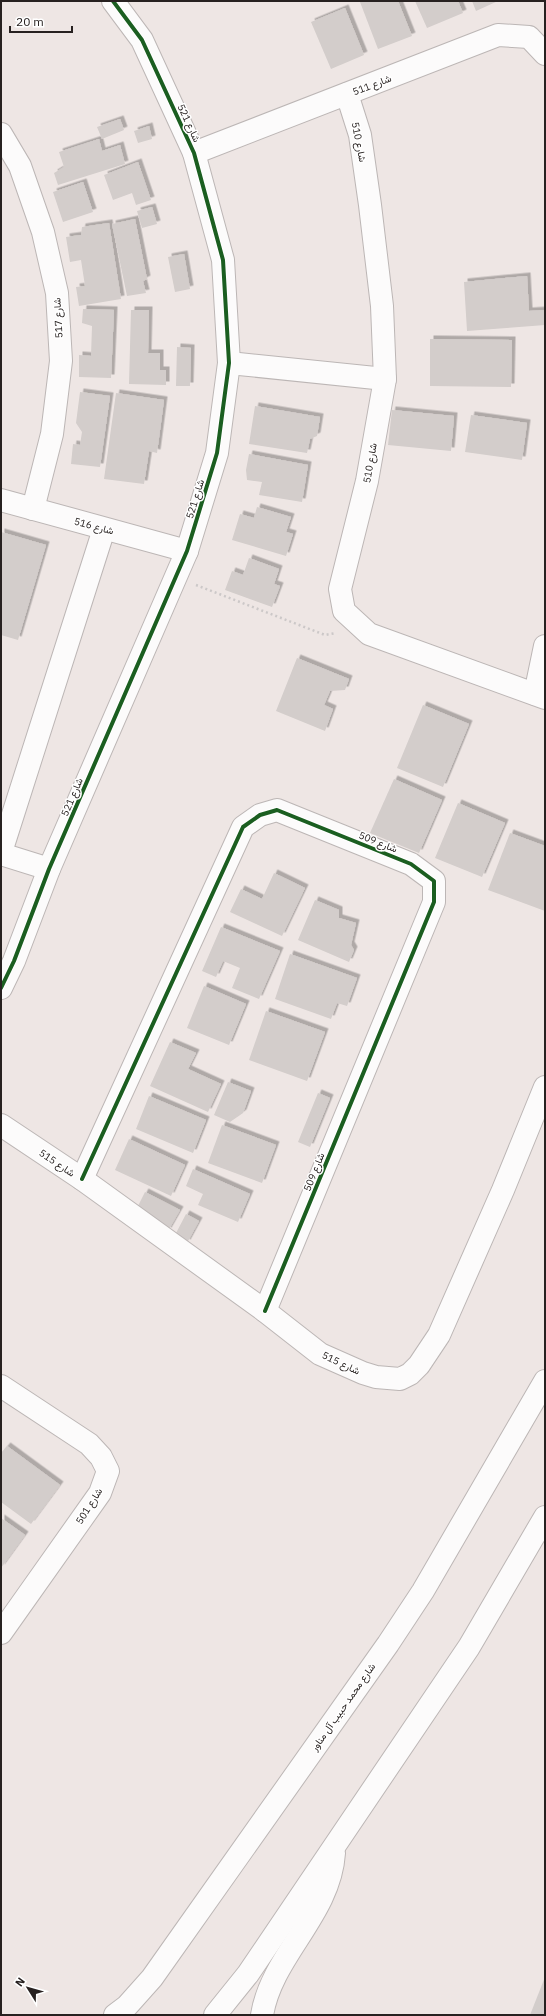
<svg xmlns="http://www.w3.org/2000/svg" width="546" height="2016" font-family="'IBM Plex Sans',Vazirmatn,sans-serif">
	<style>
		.building { fill: #d3cdcb; filter: url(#shadow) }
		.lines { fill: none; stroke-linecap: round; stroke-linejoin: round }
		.minor-casing { stroke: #bcb6b5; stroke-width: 24 }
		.major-casing { stroke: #bcb6b5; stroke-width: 24 }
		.path { stroke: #ccc8c8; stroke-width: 2.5; stroke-dasharray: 2 3; stroke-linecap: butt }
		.minor { stroke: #fcfbfb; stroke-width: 22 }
		.major { stroke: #fcfbfb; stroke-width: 22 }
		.cycleway-casing { stroke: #fff; stroke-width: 6 }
		.cycleway { stroke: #1b5e20; stroke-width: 4 }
		.labels { text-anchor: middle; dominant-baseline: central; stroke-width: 3; stroke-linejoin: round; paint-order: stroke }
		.street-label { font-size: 10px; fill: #272120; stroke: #fff }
	</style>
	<defs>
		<filter id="shadow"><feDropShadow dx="3.5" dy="-3.5" stdDeviation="0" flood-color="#0004"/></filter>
	</defs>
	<rect width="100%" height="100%" fill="#eee6e4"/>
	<g class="building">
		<polygon points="363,1 398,1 412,36 378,49 360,2"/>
		<polygon points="415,1 458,1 463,13 427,28"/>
		<polygon points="472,1 498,1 476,11"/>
		<polygon points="345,8 364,55 331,69 311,22"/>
		<polygon points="120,119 124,130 102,139 97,127"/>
		<polygon points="149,126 152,139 138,143 134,131"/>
		<polygon points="99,139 102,151 120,145 125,164 58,185 54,173 64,167 59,152"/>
		<polygon points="138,162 151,200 136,205 132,193 113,200 104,175"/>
		<polygon points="83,182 93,212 63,222 53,192"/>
		<polygon points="152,207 157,224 142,228 137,211"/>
		<polygon points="135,219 147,279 143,281 146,293 127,296 112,224"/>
		<polygon points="109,223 121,299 79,306 76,287 85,286 81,260 70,262 66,237 81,235 82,227"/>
		<polygon points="184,254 190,289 175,292 168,257"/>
		<polygon points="527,276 529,311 545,310 545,325 467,331 464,282"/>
		<polygon points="83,309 114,310 111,378 79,377 79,355 91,356 92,326 82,323"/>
		<polygon points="131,310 149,310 148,353 160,353 160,370 166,370 166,385 129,384"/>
		<polygon points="430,339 512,340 511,387 430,386"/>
		<polygon points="177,347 191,348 190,386 176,386"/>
		<polygon points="80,392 110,396 100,467 71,464 73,444 80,445 82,432 76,423"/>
		<polygon points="116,393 164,400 157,453 149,451 144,484 104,479"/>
		<polygon points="255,406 320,417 317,436 310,439 307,453 249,444"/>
		<polygon points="392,410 454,416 451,451 388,445"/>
		<polygon points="471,415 527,423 522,460 465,452"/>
		<polygon points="249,454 308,465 302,502 259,495 262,482 247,480 246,470"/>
		<polygon points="257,507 291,517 286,532 293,534 286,556 232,540 240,514 254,518"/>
		<polygon points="1,532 46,545 18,640 1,635"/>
		<polygon points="249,558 279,569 274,584 280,586 272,607 225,590 232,571 243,575"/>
		<polygon points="297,658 349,679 345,690 330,691 324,705 333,709 325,731 276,711"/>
		<polygon points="423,705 469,724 443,787 397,768"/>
		<polygon points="394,779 442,800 419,853 370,833"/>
		<polygon points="458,803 505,823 482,877 435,858"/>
		<polygon points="510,833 545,846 545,911 488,890"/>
		<polygon points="274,873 305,888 282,936 230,912 241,889 262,899"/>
		<polygon points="315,900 339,910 339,918 356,923 351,945 354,950 349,962 298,940"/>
		<polygon points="221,927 280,951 259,999 232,988 240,968 223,961 216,977 202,971"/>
		<polygon points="290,954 357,978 347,1006 337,1003 331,1019 275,999"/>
		<polygon points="204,986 246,1004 229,1045 187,1028"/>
		<polygon points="266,1011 325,1032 307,1081 249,1060"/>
		<polygon points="170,1042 196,1053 188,1069 221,1084 208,1112 150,1086"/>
		<polygon points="228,1082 251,1091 243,1113 230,1122 214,1115"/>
		<polygon points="318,1093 330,1098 310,1147 298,1142"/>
		<polygon points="149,1096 206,1120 193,1153 136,1129"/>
		<polygon points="222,1125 276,1145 262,1183 208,1163"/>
		<polygon points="129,1139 185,1165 171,1196 115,1170"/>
		<polygon points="193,1169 250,1194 238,1222 198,1205 203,1194 186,1186"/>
		<polygon points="145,1192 180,1210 168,1231 134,1214"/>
		<polygon points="186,1214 199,1221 187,1243 174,1237"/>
		<polygon points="7,1446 60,1485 31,1524 1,1502 1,1453"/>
		<polygon points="1,1518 25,1535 1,1568"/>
		<polygon points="545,1977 545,2015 530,2015"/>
	</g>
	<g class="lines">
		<defs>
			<g id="minor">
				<polyline points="347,94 360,135 370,205 382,306 385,379 367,481 340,589 344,611 369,634 545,698"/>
				<polyline points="1,134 20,166 43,232 57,293 61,361 52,434 33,509"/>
				<polyline points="194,153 498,35 529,37 545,54"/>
				<polyline points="229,363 385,379"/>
				<polyline points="1,500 187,551"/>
				<polyline points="535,694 545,646"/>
				<polyline points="1,852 104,529"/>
				<polyline points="1,854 49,869"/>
				<polyline points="1,988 14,961 49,869 187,551 217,453 229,363 223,260 194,153 142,40 113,1"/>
				<polyline points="1,1125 82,1179 265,1311 320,1354 363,1373 376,1377 400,1379 410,1374 419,1365 439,1335 503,1190 545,1087"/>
				<polyline points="82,1179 243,827 260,815 277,810 411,864 434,881 434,902 265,1311"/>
				<polyline points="1,1386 89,1444 101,1457 108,1471 100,1493 1,1633"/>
			</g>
			<g id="major">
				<polyline points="115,2015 127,2006 152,1978 388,1644 423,1591 545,1381"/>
				<polyline points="215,2015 248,1974 469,1647 545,1517"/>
				<path d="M262 2015C272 1955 330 1915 334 1853"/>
			</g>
		</defs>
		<use href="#minor" class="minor-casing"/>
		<use href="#major" class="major-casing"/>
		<polyline class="path" points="196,585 325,635 336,633"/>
		<use href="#minor" class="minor"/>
		<use href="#major" class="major"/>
		<defs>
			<g id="cycleway">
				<polyline points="1,988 14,961 49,869 187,551 217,453 229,363 223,260 194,153 142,40 113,1"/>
				<polyline points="82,1179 243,827 260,815 277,810 411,864 434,881 434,902 265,1311"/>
			</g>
		</defs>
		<use href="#cycleway" class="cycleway-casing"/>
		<use href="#cycleway" class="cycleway"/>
	</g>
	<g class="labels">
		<g class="street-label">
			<text transform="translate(372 85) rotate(-21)">شارع 511</text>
			<text transform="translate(189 123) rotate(65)">شارع 521</text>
			<text transform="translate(359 142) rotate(79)">شارع 510</text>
			<text transform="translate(58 318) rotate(-93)">شارع 517</text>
			<text transform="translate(370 463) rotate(-80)">شارع 510</text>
			<text transform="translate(195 499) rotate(-73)">شارع 521</text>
			<text transform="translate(94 526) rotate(15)">شارع 516</text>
			<text transform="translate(72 797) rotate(-67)">شارع 521</text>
			<text transform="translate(378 842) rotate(22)">شارع 509</text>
			<text transform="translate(57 1163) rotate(34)">شارع 515</text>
			<text transform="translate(314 1172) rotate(-68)">شارع 509</text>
			<text transform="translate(341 1363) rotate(25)">شارع 515</text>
			<text transform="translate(89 1506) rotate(-58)">شارع 501</text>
			<text transform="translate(343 1707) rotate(-55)">شارع محمد حبيب آل مناور</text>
		</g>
	</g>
	<rect width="546" height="2016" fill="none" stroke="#272120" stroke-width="4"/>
	<g transform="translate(28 1988) rotate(307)" stroke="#ffffff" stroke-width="3" paint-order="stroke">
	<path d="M0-3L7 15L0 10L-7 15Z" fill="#272120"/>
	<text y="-6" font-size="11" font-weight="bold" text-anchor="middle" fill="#272120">N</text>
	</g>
	<path d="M10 26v6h62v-6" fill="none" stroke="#272120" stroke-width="2"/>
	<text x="16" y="26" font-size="12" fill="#272120" stroke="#ffffff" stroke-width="3" paint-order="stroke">20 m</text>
</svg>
